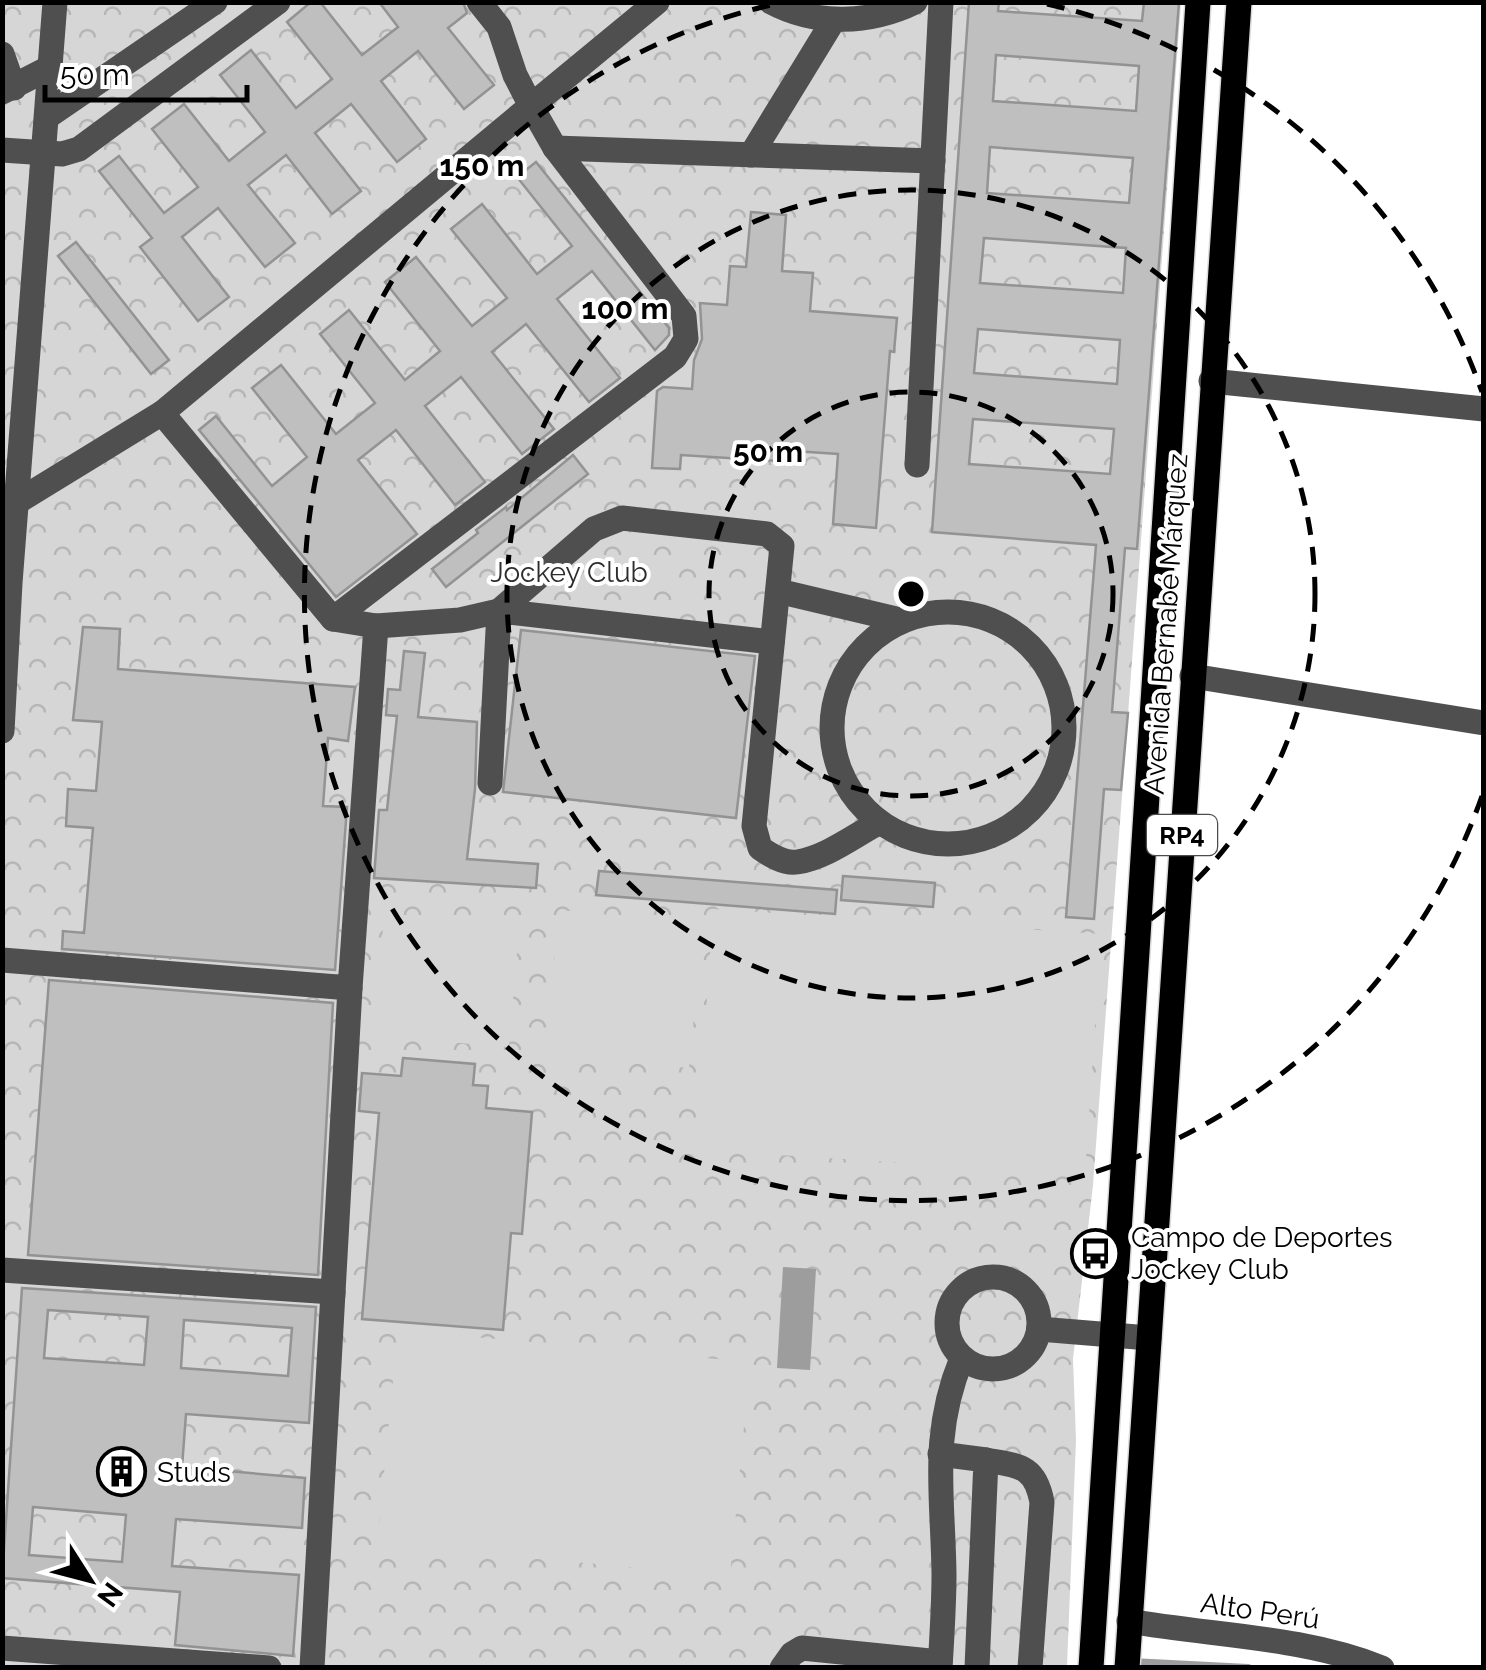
<svg xmlns="http://www.w3.org/2000/svg" width="1486" height="1670" font-family="Raleway,sans-serif">
	<style>
		.park { fill: url(#park-crowns) }
		.garden { fill: #d6d6d6 }
		.water { fill: #9d9d9d }
		.lines { fill: none; stroke-linecap: round; stroke-linejoin: round }
		.stream { stroke: #9d9d9d; stroke-width: 8 }
		.building { fill: #bfbfbf; stroke: #939393; stroke-width: 2.5; fill-rule: evenodd }
		.major-casing { stroke: #dbdbdb; stroke-width: 28 }
		.minor { stroke: #4f4f4f; stroke-width: 25 }
		.major { stroke: #000; stroke-width: 25 }
		.ring { fill: none; stroke: #000; stroke-width: 5; stroke-dasharray: 18 12 }
		.labels { text-anchor: middle; dominant-baseline: central; stroke-width: 8; stroke-linejoin: round; paint-order: stroke }
		.shield { fill: #fff; stroke: #4c4c4c; stroke-width: 2.5 }
		.shield-label { font-size: 25px; font-weight: bold; fill: #000 }
		.park-label { font-size: 28px; fill: #2d2d2d; stroke: #fff }
		.street-label { font-size: 28px; fill: #000; stroke: #fff }
		.poi-label { font-size: 28px; fill: #000; stroke: #fff; text-anchor: start }
		.centre { fill: #000; stroke: #fff; stroke-width: 5 }
		.ring-label { font-size: 30px; text-anchor: middle; font-weight: bold; fill: #000; stroke: #fff; stroke-width: 8; stroke-linejoin: round; paint-order: stroke }
	</style>
	<defs>
		<pattern id="park-crowns" width="20" height="18" patternUnits="userSpaceOnUse" patternTransform="scale(2.5)"><rect width="20" height="18" fill="#d6d6d6"/><path d="M2 6a3 3 0 1 1 6 0M12 15a3 3 0 1 1 6 0" fill="none" stroke="#b6b6b6"/></pattern>
	</defs>
	<rect width="100%" height="100%" fill="#fff"/>
	<polygon class="park" points="3,3 1181,3 1093,1185 1073,1359 1076,1440 1067,1667 3,1668"/>
	<g class="garden">
		<polygon points="713,909 1101,934 1085,1174 697,1150"/>
		<polygon points="559,910 703,924 689,1068 545,1054"/>
		<polygon points="384,918 519,930 509,1047 373,1036"/>
		<polygon points="398,1330 750,1362 730,1576 377,1544"/>
	</g>
	<polygon class="water" points="783,1267 816,1269 810,1370 777,1368"/>
	<g class="lines">
		<polyline class="stream" points="1132,1662 1248,1668"/>
	</g>
	<g class="building">
		<polygon points="311,2 320,2 362,55 398,27 379,2 463,2 467,13 448,28 494,85 464,109 418,51 381,81 426,139 397,162 351,104 315,133 361,191 332,214 286,155 248,185 295,243 265,267 218,208 182,237 229,297 198,321 140,247 152,238 99,171 119,156 164,213 198,187 152,129 184,104 229,161 265,132 220,75 251,50 296,108 332,79 287,22"/>
		<path d="M969 2H999L998 11 1142 21 1144 2H1179L1137 549 1125 548 1112 712 1128 713 1121 790 1104 789 1094 919 1066 917 1096 545 932 532ZM996 55 1139 66 1136 111 993 101ZM990 147 1133 158 1129 203 987 193ZM984 238 1126 248 1123 293 980 283ZM978 329 1120 340 1117 384 974 373ZM973 419 1114 429 1110 474 969 464Z"/>
		<polygon points="536,162 669,328 669,335 655,350 592,271 557,299 620,378 589,402 526,324 492,352 554,429 522,454 461,377 425,406 485,482 455,505 396,430 358,460 417,534 336,597 199,430 216,416 272,486 307,457 252,388 281,365 336,434 375,403 320,334 349,310 405,380 440,351 385,282 416,257 472,326 507,298 451,229 482,204 537,274 572,246 517,177"/>
		<polygon points="751,212 786,215 782,271 813,273 810,311 897,318 894,352 890,351 876,528 833,524 838,454 779,450 778,461 681,455 680,469 652,468 657,391 663,387 692,389 694,360 702,339 700,303 727,305 730,266 746,267"/>
		<polygon points="76,242 169,360 151,374 58,256"/>
		<polygon points="573,455 588,474 446,587 432,569 478,533 476,530 506,507 507,510"/>
		<polygon points="83,627 120,629 118,669 355,687 348,741 328,738 323,806 347,807 335,970 62,949 63,931 84,933 93,828 66,826 68,789 96,791 102,722 73,720"/>
		<polygon points="521,630 755,656 736,818 503,792"/>
		<polygon points="404,651 425,653 418,717 477,722 475,789 467,859 538,864 536,888 374,878 379,810 387,810 397,716 386,715 388,689 400,690"/>
		<polygon points="599,871 837,890 835,914 596,895"/>
		<polygon points="843,876 935,883 933,907 841,900"/>
		<polygon points="49,980 333,1003 318,1275 28,1255"/>
		<polygon points="403,1058 475,1064 473,1085 488,1086 486,1108 532,1112 522,1234 511,1233 503,1330 362,1319 379,1113 359,1111 362,1073 401,1076"/>
		<path d="M22 1288 316 1307 309 1423 186 1414 182 1467 305 1478 302 1528 176 1519 172 1566 299 1575 293 1656 175 1645 180 1592 2 1578ZM48 1310 148 1317 144 1365 44 1358ZM184 1320 292 1328 288 1376 181 1368ZM33 1507 126 1515 122 1562 29 1555Z"/>
	</g>
	<g class="lines">
		<defs>
			<g id="major">
				<polyline points="1091,1668 1198,2"/>
				<polyline points="1127,1668 1239,2"/>
			</g>
		</defs>
		<use href="#major" class="major-casing"/>
		<g class="minor">
			<polyline points="479,2 499,27 515,75 531,106 657,2"/>
			<path d="M771 2C816 26 870 24 915 2"/>
			<polyline points="2,54 14,88"/>
			<polyline points="2,92 51,67"/>
			<polyline points="47,117 215,2"/>
			<polyline points="555,148 933,161"/>
			<polyline points="2,150 62,154 79,149 278,2"/>
			<polyline points="751,155 833,21"/>
			<polyline points="1211,381 1484,409"/>
			<polyline points="162,413 531,106 555,148 684,316 686,339 675,357 333,619"/>
			<polyline points="917,465 941,2"/>
			<polyline points="17,502 162,413 333,619 376,626 350,988 312,1668"/>
			<polyline points="778,591 900,620"/>
			<circle cx="948" cy="728" r="116"/>
			<path d="M376 626 460 620 499 611 594 529 622 518 767 534 782 546 754 826 760 848C770 855 784 864 797 862 825 858 854 836 878 823"/>
			<polyline points="1192,676 1484,723"/>
			<polyline points="2,731 10,583 55,2"/>
			<polyline points="490,783 499,611 772,642"/>
			<polyline points="2,960 350,988"/>
			<polyline points="2,1270 333,1292"/>
			<circle cx="993" cy="1323" r="46"/>
			<polyline points="1039,1329 1149,1338"/>
			<polyline points="940,1454 986,1460 977,1668"/>
			<path d="M986 1460C1019 1466 1035 1465 1042 1502L1030 1668"/>
			<path d="M1129 1621C1213 1636 1302 1636 1382 1668"/>
			<polyline points="2,1648 269,1668"/>
			<polyline points="782,1668 792,1654 802,1648 940,1662"/>
			<path d="M940 1668C942 1636 944 1605 944 1574 943 1494 930 1435 962 1358"/>
		</g>
		<use href="#major" class="major"/>
	</g>
	<g class="ring">
		<circle cx="911" cy="594" r="202"/>
		<circle cx="911" cy="594" r="404"/>
		<path d="M1482 796A606 606 0 1 1 775 4M1047 4A606 606 0 0 1 1482 392"/>
	</g>
	<defs>
		<symbol id="bus-ring" viewBox="-11 -11 22 22"><circle r="9.5" fill="#fff" stroke="#000" stroke-width="1.5"/><path d="M-5-6H5V4H4V6H2V4H-2V6H-4V4H-5ZM-3.5-4V0h7V-4ZM-3.5 1.2v1.5H-2V1.2ZM2 1.2v1.5H3.5V1.2Z" fill="#000"/></symbol>
		<symbol id="building-ring" viewBox="-11 -11 22 22"><circle r="9.5" fill="#fff" stroke="#000" stroke-width="1.5"/><path d="M-4-6H4V6H1V3H-1V6H-4ZM-2.5-4.3h1.7v1.8h-1.7ZM.8-4.3h1.7v1.8H.8ZM-2.5-1h1.7V.8h-1.7ZM.8-1h1.7V.8H.8Z" fill="#000"/></symbol>
	</defs>
	<g fill-rule="evenodd">
		<use href="#bus-ring" x="1068" y="1226" width="55" height="55"/>
		<use href="#building-ring" x="94" y="1444" width="55" height="55"/>
	</g>
	<g class="labels">
		<rect class="shield" x="1147" y="815" width="70" height="40" rx="8"/>
		<g class="shield-label">
			<text x="1182" y="835">RP4</text>
		</g>
		<g class="park-label">
			<text x="569" y="572">Jockey Club</text>
		</g>
		<g class="street-label">
			<text transform="translate(1166 624) rotate(-86)">Avenida Bernabé Márquez</text>
			<text transform="translate(1260 1611) rotate(8)">Alto Perú</text>
		</g>
		<g class="poi-label">
			<text x="1131" y="1237">Campo de Deportes<tspan x="1131" dy="32">Jockey Club</tspan></text>
			<text x="157" y="1472">Studs</text>
		</g>
	</g>
	<circle cx="911" cy="594" r="15" class="centre"/>
	<g class="ring-label">
		<text x="482" y="176">150 m</text>
		<text x="625" y="319">100 m</text>
		<text x="768" y="462">50 m</text>
	</g>
	<rect width="1486" height="1670" fill="none" stroke="#000000" stroke-width="10"/>
	<g transform="translate(90 1580) rotate(126)" stroke="#ffffff" stroke-width="8" paint-order="stroke">
	<path d="M0-8L18 38L0 25L-18 38Z" fill="#000000"/>
	<text y="-15" font-size="28" font-weight="bold" text-anchor="middle" fill="#000000">N</text>
	</g>
	<path d="M45 85v15h202v-15" fill="none" stroke="#000000" stroke-width="5"/>
	<text x="60" y="85" font-size="30" fill="#000000" stroke="#ffffff" stroke-width="8" paint-order="stroke">50 m</text>
</svg>
